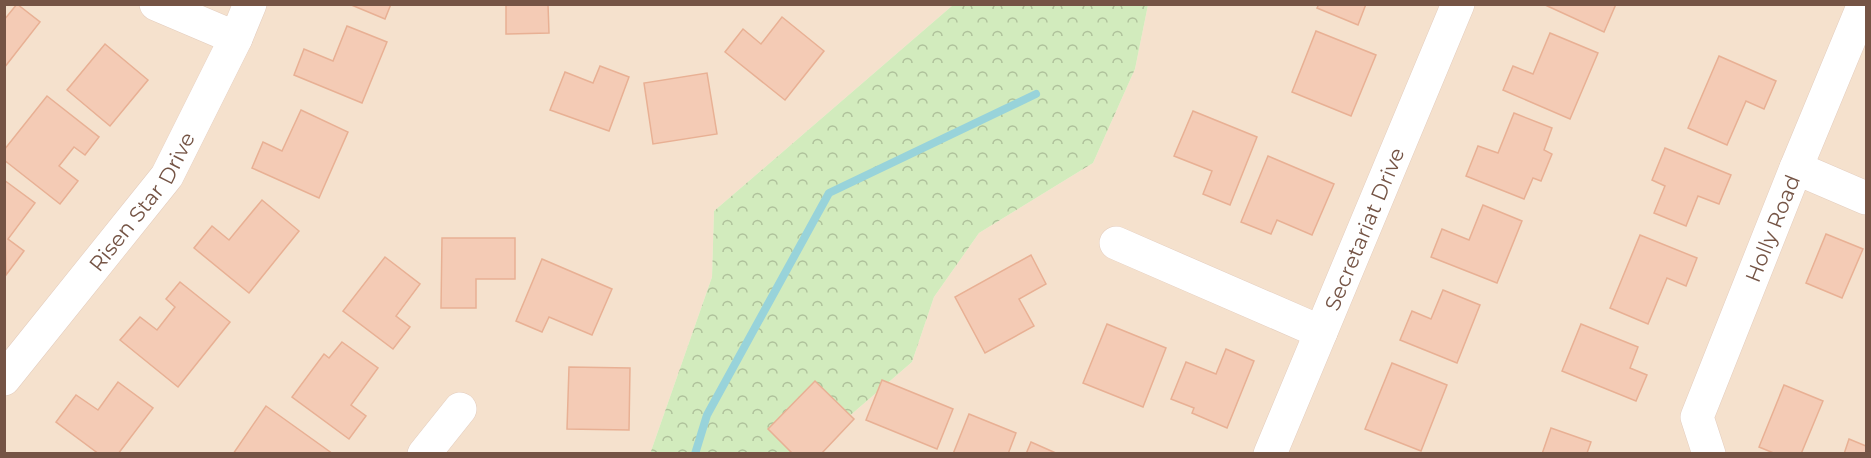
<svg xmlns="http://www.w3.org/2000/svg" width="1871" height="458" font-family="Montserrat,sans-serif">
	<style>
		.residential { fill: #f5e1cd }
		.forest { fill: url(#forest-crowns) }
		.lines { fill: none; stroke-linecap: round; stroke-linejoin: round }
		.stream { stroke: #98d3da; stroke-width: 8 }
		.building { fill: #f4cbb5; stroke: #e8b094; stroke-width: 1.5 }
		.minor-casing { stroke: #e4cdbe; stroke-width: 34 }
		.minor { stroke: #fff; stroke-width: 33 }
		.labels { text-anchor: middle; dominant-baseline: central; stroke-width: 4.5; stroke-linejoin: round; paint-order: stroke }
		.street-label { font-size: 21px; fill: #755445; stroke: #fff4e6 }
	</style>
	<defs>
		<pattern id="forest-crowns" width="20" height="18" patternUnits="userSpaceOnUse" patternTransform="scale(1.5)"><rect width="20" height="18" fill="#d2ebbd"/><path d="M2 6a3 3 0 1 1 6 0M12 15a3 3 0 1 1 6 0" fill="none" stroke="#afc19b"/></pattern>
	</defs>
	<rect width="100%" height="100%" fill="#fdf0df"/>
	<g class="residential">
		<polygon points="4,5 953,5 714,211 712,277 650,454 5,453"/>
		<polygon points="1148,5 1866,5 1866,453 790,454 810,450 912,362 934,297 979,233 1093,163 1135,69"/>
	</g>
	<polygon class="forest" points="953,5 1148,5 1135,69 1093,163 979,233 934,297 912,362 810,450 790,454 650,454 712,277 714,211"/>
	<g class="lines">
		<polyline class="stream" points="695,454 707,415 829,193 1036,94"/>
	</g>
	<g class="building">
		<polygon points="17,4 40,22 4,68 4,20"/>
		<polygon points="349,4 391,4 385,19"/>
		<polygon points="506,4 548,4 549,33 506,34"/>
		<polygon points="1319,4 1366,4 1358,25 1317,8"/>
		<polygon points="1543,4 1616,4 1604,32"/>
		<polygon points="782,17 824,51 785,100 725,52 743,29 761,44"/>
		<polygon points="347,26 387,42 362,103 294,75 304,49 333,61"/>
		<polygon points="1316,31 1376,55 1351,116 1292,92"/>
		<polygon points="1550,33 1598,53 1570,119 1503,90 1513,66 1533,74"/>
		<polygon points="105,44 148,80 110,126 67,90"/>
		<polygon points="1719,56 1776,81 1764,109 1746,101 1727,145 1688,128"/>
		<polygon points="600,66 629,77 609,131 550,110 565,72 593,83"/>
		<polygon points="707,73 717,134 653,144 644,83"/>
		<polygon points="47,96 99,137 85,155 74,147 59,166 78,181 60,204 4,160 4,150"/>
		<polygon points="301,110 348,132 319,198 252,168 263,142 282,151"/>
		<polygon points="1193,111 1257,137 1230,205 1203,194 1212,171 1174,156"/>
		<polygon points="1514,113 1552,128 1544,150 1552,154 1541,181 1533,178 1524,199 1466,176 1478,146 1498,153"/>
		<polygon points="1665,148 1731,175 1719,204 1698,196 1686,226 1654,213 1665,186 1652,180"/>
		<polygon points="1268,156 1334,184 1312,235 1277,220 1271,234 1241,222"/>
		<polygon points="4,180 35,203 8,239 24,251 6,275"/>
		<polygon points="262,200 299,231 249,293 194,248 212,226 229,240"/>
		<polygon points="1483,205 1522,221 1497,283 1431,257 1442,229 1469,240"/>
		<polygon points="1826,234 1863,249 1842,298 1806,283"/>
		<polygon points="1640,235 1697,258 1686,286 1667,278 1648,324 1610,308"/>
		<polygon points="442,238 515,238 515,279 476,279 476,308 441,308"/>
		<polygon points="1031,255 1046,284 1019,299 1034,326 985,353 955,297"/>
		<polygon points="385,257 420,284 396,316 410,327 393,349 343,311"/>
		<polygon points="542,259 612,289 592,335 549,317 542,332 516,321"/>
		<polygon points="180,282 230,322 178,387 120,340 140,317 157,330 175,307 166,299"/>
		<polygon points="1443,290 1480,305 1457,363 1400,340 1412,311 1431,319"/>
		<polygon points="1107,324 1166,348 1143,407 1083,383"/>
		<polygon points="1581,324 1638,347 1630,368 1647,375 1636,401 1562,371"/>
		<polygon points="342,342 378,368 351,405 366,416 349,439 292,397 324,354 329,358"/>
		<polygon points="1226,349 1254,361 1227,428 1192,413 1194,408 1171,399 1186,362 1216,374"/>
		<polygon points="1392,363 1447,385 1421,451 1365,429"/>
		<polygon points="569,367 630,368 629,430 567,429"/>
		<polygon points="882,380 953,409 937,449 866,420"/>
		<polygon points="815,381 854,419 821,454 793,454 768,429"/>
		<polygon points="118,382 153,408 118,454 99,454 56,422 76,395 98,410"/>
		<polygon points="1784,385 1823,401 1801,454 1776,454 1759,447"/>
		<polygon points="266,406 333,454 233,454"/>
		<polygon points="969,414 1016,433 1008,454 953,454"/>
		<polygon points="1551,428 1591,442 1587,453 1590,454 1542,454"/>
		<polygon points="1849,439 1866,446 1866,454 1844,454"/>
		<polygon points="1031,442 1058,454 1026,454"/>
	</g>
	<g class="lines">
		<defs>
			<g id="minor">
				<polyline points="156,4 236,38"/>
				<polyline points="1796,168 1866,198"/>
				<polyline points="1116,243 1321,332"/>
				<path id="s1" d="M4 379 167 176 236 38 250 4"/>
				<polyline points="424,454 460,409"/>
				<path id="s2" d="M1270 454 1458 4"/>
				<path id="s3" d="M1709 454 1697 417 1796 168 1864 4"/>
			</g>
		</defs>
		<use href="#minor" class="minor-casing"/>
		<use href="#minor" class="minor"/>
	</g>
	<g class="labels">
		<g class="street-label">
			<text stroke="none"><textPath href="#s1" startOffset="225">Risen Star Drive</textPath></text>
			<text stroke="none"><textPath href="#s3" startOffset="242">Holly Road</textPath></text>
			<text stroke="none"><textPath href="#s2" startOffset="244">Secretariat Drive</textPath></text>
		</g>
	</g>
	<rect width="1871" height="458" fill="none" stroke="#755445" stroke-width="12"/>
</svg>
